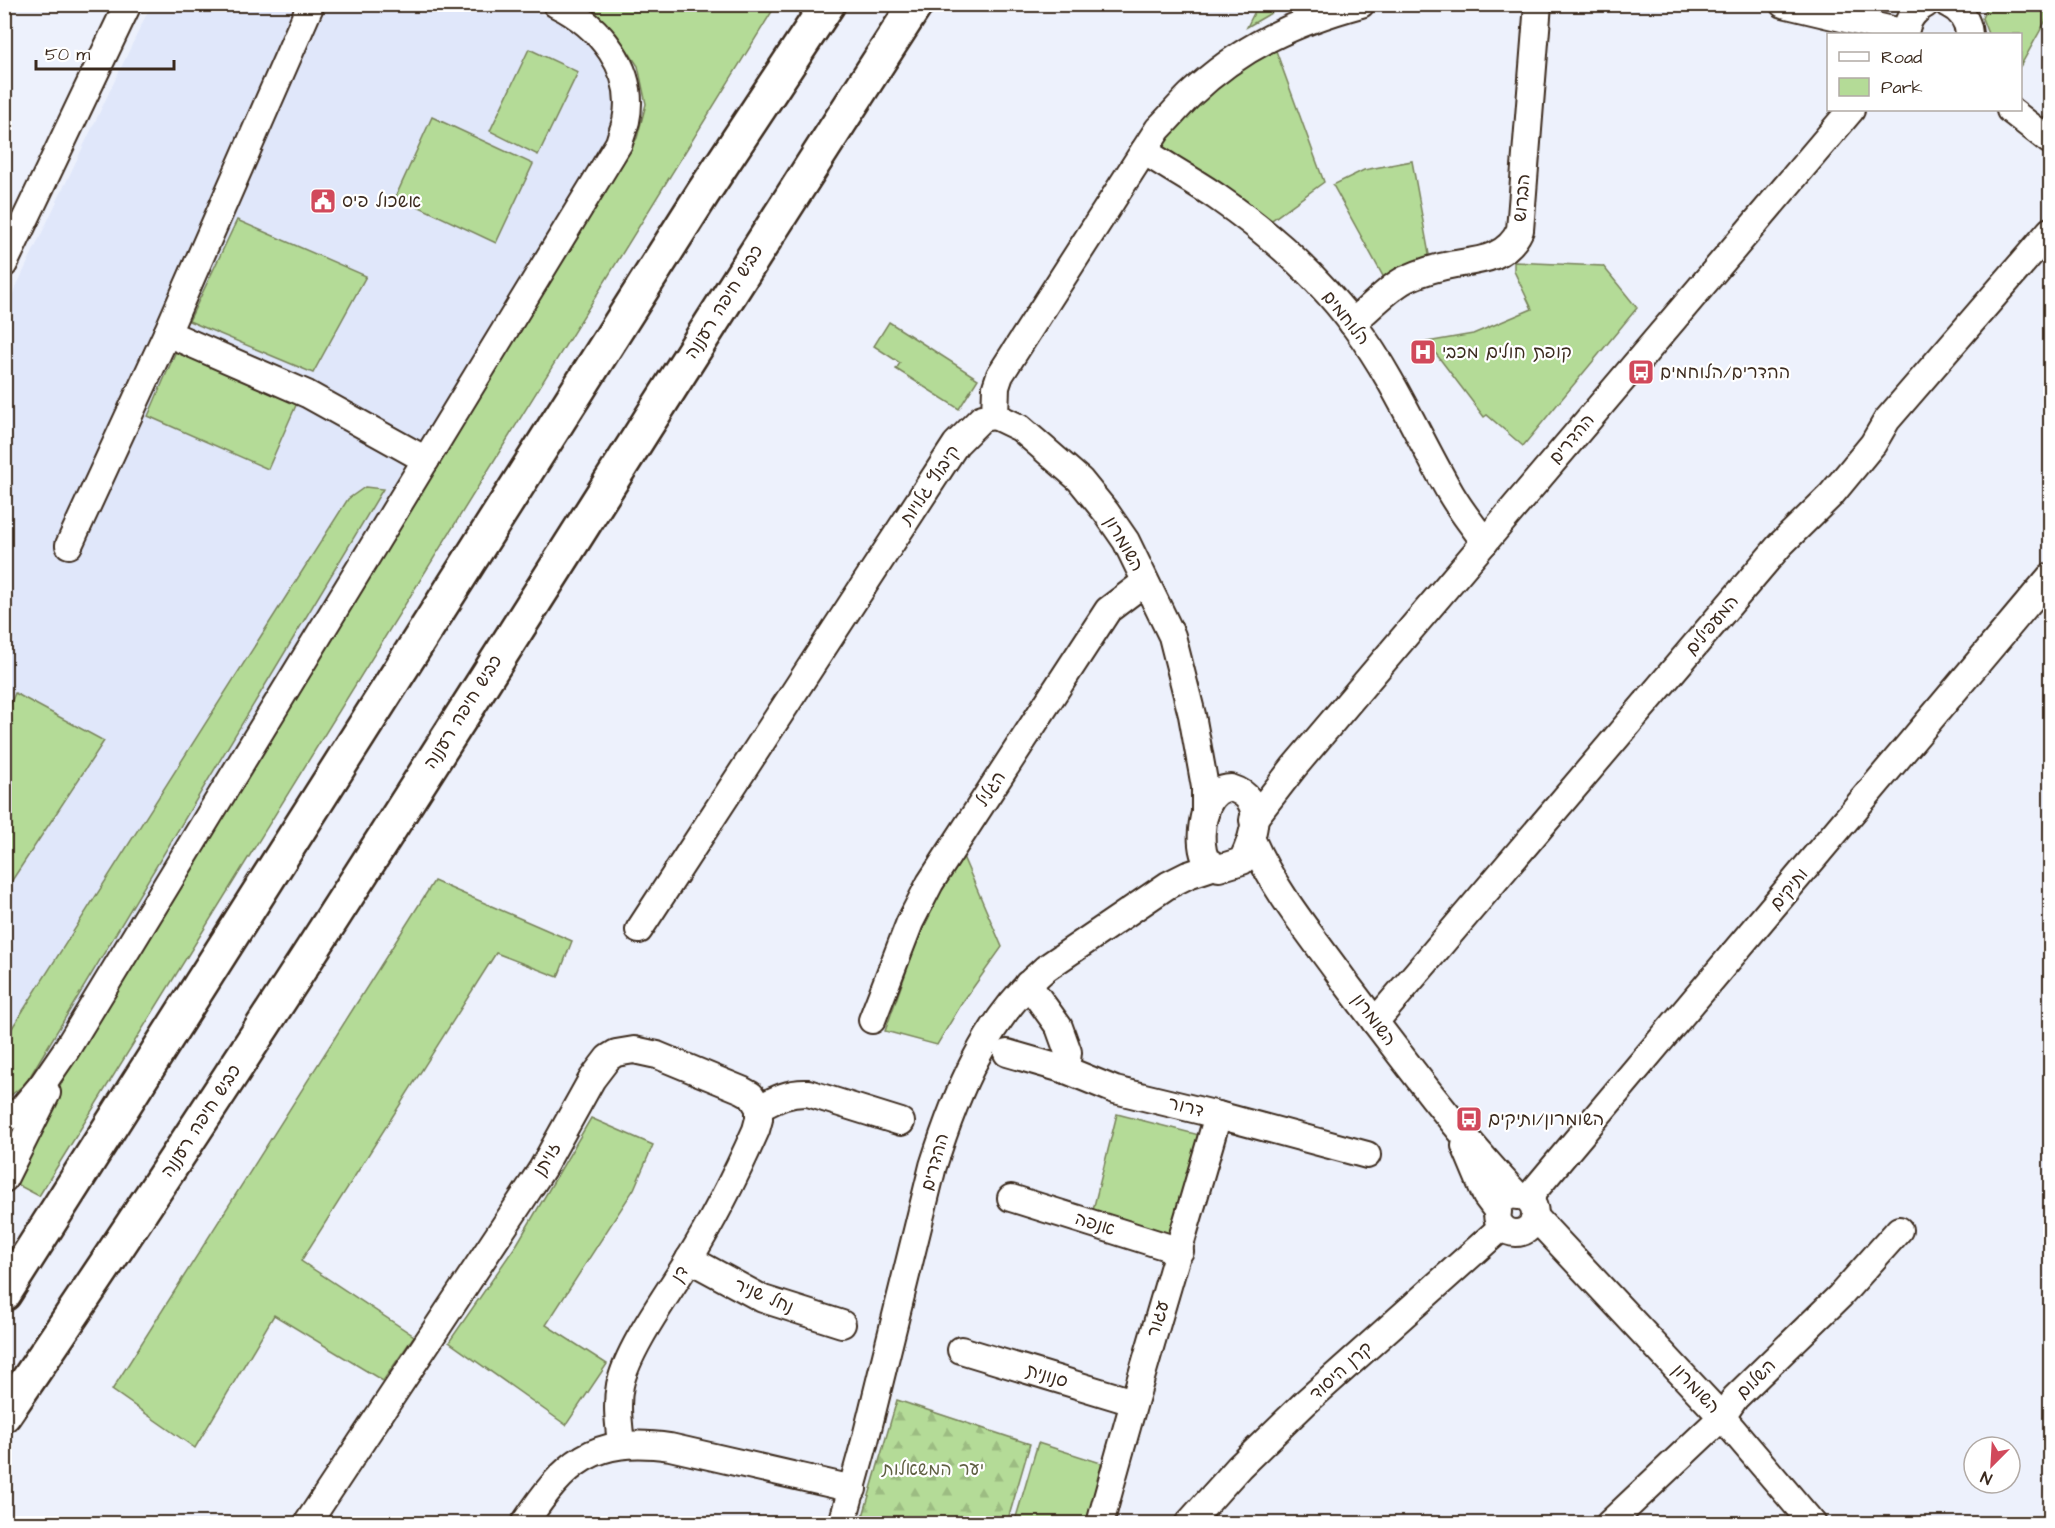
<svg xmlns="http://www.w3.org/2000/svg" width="2055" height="1528" font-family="'Architects Daughter','Playpen Sans Hebrew',sans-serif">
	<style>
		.built { fill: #e0e7fa }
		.green { fill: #b4db97; stroke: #78825a; stroke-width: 1.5 }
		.forest { fill: url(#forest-firs); stroke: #78825a; stroke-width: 1.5 }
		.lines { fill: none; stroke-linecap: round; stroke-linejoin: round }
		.minor-casing { stroke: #3b2a1e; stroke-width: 30 }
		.highway-casing { stroke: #3b2a1e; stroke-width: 38 }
		.minor { stroke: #fff; stroke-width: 26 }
		.highway { stroke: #fff; stroke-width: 33 }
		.labels { text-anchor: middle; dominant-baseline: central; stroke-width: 4.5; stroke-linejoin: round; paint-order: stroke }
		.street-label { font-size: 18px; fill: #3b2a1e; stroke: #fff }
		.poi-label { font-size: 18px; fill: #3b2a1e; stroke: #fff; text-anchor: start }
		.park-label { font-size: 18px; fill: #5f5f42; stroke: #fff }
	</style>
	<defs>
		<pattern id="forest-firs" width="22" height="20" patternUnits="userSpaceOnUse" patternTransform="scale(1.5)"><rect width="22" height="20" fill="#b4db97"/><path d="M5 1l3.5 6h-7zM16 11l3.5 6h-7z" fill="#9cbc82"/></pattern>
	</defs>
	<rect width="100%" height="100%" fill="#edf1fc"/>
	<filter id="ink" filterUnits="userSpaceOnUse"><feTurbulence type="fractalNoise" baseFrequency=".0167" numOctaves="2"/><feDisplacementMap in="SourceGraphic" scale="12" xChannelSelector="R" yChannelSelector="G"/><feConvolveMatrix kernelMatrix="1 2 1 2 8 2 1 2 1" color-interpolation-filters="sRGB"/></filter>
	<g filter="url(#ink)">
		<polygon class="built" points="151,5 523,5 565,25 591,43 609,76 616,108 605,140 49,1055 23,1095 4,1109 4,312"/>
		<g class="green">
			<polygon points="2045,4 2050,7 2050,13 2021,65 2020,34 1988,34 1982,18 1988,5"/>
			<polygon points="585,5 776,5 39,1196 16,1184 74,1056 637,138 646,104 638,66 616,33"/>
			<polygon points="1258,5 1258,4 1295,5 1278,9 1247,27"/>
			<polygon points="1275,48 1324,182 1261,228 1163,153 1163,144 1187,116 1229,77"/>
			<polygon points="529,49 578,72 538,155 490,131"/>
			<polygon points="432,117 533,164 496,243 396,196"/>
			<polygon points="1412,161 1432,271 1389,287 1333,185 1364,170"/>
			<polygon points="237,220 366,276 313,373 189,321"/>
			<polygon points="1514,262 1603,266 1637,308 1523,446 1487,415 1484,417 1427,342 1473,334 1532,309 1514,271"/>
			<polygon points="889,322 978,379 959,409 896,369 900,363 874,346"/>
			<polygon points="176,351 297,403 268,469 148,416"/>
			<polygon points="365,487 383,489 26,1083 5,1100 5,1039 348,499"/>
			<polygon points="15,693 104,741 5,891 5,717"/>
			<polygon points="961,852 1002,947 962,1003 937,1045 885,1031 918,939"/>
			<polygon points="434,881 572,941 558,977 496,953 301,1261 414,1336 383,1381 274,1315 195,1448 112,1390"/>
			<polygon points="1117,1114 1203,1136 1177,1235 1092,1214"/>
			<polygon points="591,1118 653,1145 634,1189 546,1325 607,1364 566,1425 449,1342 517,1244"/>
			<polygon points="1038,1443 1104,1464 1088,1523 1014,1524"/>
		</g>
		<polygon class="forest" points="897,1400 1030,1444 1007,1523 861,1523"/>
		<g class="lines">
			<defs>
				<g id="minor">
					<polyline points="1783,4 1905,33"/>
					<path d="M1948 4C1961 10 1968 21 1969 34"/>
					<path d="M1905 34C1907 20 1913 11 1926 4"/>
					<polyline points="2010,110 2050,141"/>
					<path d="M1144 151C1168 167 1194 181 1217 197 1269 233 1319 277 1356 328 1394 379 1419 439 1451 494 1461 511 1473 526 1485 542"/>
					<polyline points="4,264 128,4"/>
					<path d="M1352 323C1368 310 1388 288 1406 279 1421 272 1438 267 1455 264 1482 260 1507 258 1520 230L1538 4"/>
					<polyline points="167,333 307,394 426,460"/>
					<polyline points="995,416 1020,428 1080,480 1106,512 1126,541 1172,636 1192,715 1202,770 1205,787 1205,814"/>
					<polyline points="69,545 167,333 311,4"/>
					<path d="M1231 788C1267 799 1254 836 1242 861L1219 868 1206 860C1198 843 1201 804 1218 792 1222 789 1226 788 1231 788Z"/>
					<polyline points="1253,820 1294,767 1851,110"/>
					<path d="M1252 840C1275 892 1312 936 1345 982 1400 1055 1455 1129 1518 1196"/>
					<path d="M639 930 956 444 982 418 995 416 996 387 1000 375 1158 129C1169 118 1179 106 1190 95 1240 47 1295 22 1361 4"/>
					<polyline points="1028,984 1059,1027 1068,1052 1066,1070"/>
					<polyline points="872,1020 910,922 930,883 1108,610 1145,582"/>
					<polyline points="1375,1022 1780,545 1831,495 1873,444 1887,420 2050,231"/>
					<polyline points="1007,1053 1066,1070 1115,1090 1218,1115 1367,1155"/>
					<path d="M759 1108C776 1099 789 1092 808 1093L901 1122"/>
					<path d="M4 1119 21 1110 42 1085 66 1050 619 143C621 136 624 128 626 121 637 70 599 25 556 4"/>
					<polyline points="1465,1146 1486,1196 1498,1212"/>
					<polyline points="4,1179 47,1093"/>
					<circle cx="1516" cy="1214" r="19"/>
					<polyline points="1011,1198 1180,1251"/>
					<polyline points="1531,1202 1533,1192 2050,577"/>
					<polyline points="1535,1217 1722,1417 1813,1524"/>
					<polyline points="689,1259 763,1299 842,1324"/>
					<polyline points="961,1350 1133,1402"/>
					<path d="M621 1444C619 1425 616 1405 620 1385 628 1348 668 1294 688 1261 714 1219 736 1175 756 1130L759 1119V1108"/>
					<polyline points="307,1524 523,1198 542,1169 592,1079 608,1058 616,1053 634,1050 657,1055 742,1090 751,1095 759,1108"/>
					<path d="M524 1524C565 1462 593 1436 670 1447L853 1489"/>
					<path d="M842 1524 865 1441 933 1166C956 1093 986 1019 1046 968L1168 885 1188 875 1215 866"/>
					<path d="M1100 1524C1137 1386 1179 1251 1218 1115"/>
					<polyline points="1188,1524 1239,1467 1306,1402 1502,1227"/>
					<polyline points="1609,1524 1722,1417 1735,1398 1840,1296 1899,1230"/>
				</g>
				<g id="highway">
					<polyline points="4,1294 703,193 828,4"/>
					<path d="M4 1415C320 953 611 474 916 4"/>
				</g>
			</defs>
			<use href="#minor" class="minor-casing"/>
			<use href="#highway" class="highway-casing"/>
			<use href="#minor" class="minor"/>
			<use href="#highway" class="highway"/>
		</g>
	</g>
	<defs>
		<symbol id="civic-square" viewBox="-11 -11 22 22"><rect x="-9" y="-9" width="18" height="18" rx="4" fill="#d1495b" stroke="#fff"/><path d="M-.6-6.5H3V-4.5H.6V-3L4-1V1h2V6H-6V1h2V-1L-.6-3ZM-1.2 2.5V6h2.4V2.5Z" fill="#fff"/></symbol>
		<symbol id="hospital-square" viewBox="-11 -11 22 22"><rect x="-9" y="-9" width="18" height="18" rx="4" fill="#d1495b" stroke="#fff"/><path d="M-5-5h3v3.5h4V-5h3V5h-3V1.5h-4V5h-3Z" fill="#fff"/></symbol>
		<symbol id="bus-square" viewBox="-11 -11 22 22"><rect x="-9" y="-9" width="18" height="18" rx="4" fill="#d1495b" stroke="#fff"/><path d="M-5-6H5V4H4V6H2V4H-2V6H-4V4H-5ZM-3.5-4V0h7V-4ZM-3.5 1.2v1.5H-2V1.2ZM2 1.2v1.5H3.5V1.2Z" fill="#fff"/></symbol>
	</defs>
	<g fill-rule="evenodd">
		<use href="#civic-square" x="308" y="186" width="30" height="30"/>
		<use href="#hospital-square" x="1408" y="337" width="30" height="30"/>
		<use href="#bus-square" x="1626" y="357" width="30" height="30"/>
		<use href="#bus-square" x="1454" y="1104" width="30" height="30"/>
	</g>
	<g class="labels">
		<g class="street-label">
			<text transform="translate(1522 198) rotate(-85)">הברוש</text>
			<text transform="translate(724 302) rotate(-58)">כביש חיפה רעננה</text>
			<text transform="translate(1346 318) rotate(51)">הלוחמים</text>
			<text transform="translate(1572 439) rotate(-50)">ההדרים</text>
			<text transform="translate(930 485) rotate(-56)">קיבוץ גלויות</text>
			<text transform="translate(1124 544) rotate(60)">השומרון</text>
			<text transform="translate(1712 625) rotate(-50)">המעפילים</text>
			<text transform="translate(463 712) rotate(-58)">כביש חיפה רעננה</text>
			<text transform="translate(991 789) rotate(-57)">הגליל</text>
			<text transform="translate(1789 889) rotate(-50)">ותיקים</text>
			<text transform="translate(1374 1020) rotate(53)">השומרון</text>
			<text transform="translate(1186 1107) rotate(14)">דרור</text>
			<text transform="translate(201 1121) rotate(-57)">כביש חיפה רעננה</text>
			<text transform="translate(547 1159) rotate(-59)">זויתן</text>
			<text transform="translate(935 1162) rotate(-74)">ההדרים</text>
			<text transform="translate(1095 1224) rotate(17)">אנפה</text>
			<text transform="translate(680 1274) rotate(-58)">דן</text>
			<text transform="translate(764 1296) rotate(23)">נחל שניר</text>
			<text transform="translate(1158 1319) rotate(-73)">עגור</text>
			<text transform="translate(1341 1371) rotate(-42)">קרן היסוד</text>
			<text transform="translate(1047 1376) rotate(17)">סנונית</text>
			<text transform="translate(1756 1379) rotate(-45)">השלום</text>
			<text transform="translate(1696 1389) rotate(47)">השומרון</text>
		</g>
		<g class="poi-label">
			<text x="342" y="201">אשכול פיס</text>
			<text x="1442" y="352">קופת חולים מכבי</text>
			<text x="1660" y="372">ההדרים/הלוחמים</text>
			<text x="1488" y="1119">השומרון/ותיקים</text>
		</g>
		<g class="park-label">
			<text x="933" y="1469">יער המשאלות</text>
		</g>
	</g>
	<rect width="2055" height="1528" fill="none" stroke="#fff" stroke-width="24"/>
	<rect x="12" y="12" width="2031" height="1504" fill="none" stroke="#3b2a1e" stroke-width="2" filter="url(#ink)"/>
	<rect x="1827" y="33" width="195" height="78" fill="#ffffff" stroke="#b1aaa5" stroke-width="1.5"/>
	<rect x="1839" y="52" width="30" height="9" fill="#ffffff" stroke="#b1aaa5" stroke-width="1.5"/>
	<text x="1881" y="63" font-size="18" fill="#3b2a1e">Road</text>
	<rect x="1839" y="78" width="30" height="18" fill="#b4db97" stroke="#b1aaa5" stroke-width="1.5"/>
	<text x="1881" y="93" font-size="18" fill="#3b2a1e">Park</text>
	<g transform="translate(1992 1465) rotate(204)"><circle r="28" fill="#ffffff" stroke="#b1aaa5" stroke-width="1.5"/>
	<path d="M0-4.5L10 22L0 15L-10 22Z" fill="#d1495b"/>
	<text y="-9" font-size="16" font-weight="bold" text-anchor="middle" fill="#3b2a1e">N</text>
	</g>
	<path d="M36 60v9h138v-9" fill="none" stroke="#3b2a1e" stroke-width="3"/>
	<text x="45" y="60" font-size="18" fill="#3b2a1e" stroke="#ffffff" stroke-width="4.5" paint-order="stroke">50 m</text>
</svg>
